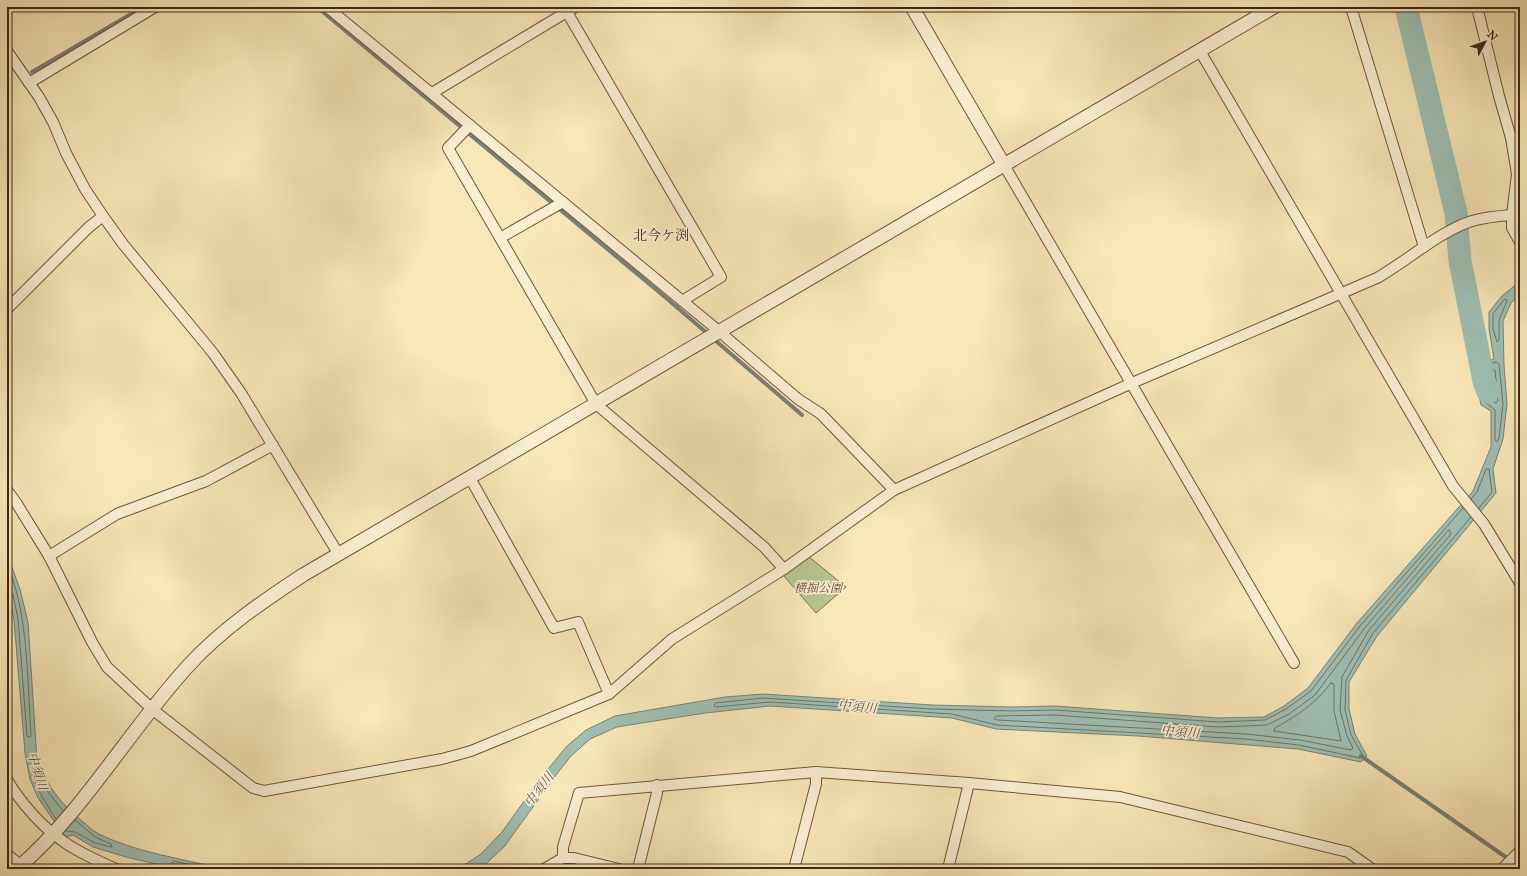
<svg xmlns="http://www.w3.org/2000/svg" width="1527" height="876" font-family="'IM FELL Great Primer','Noto Serif JP',serif">
	<style>
		.green { fill: #b9c692; stroke: #7f7554 }
		.water { fill: #9ebfb4; stroke: #7a8175 }
		.lines { fill: none; stroke-linecap: round; stroke-linejoin: round }
		.shore { stroke: #727265; stroke-width: 1 }
		.stream { stroke: #7a8175; stroke-width: 4 }
		.river { stroke: #9ebfb4; stroke-width: 23 }
		.minor-casing { stroke: #72553e; stroke-width: 12 }
		.tertiary-casing { stroke: #72553e; stroke-width: 15 }
		.minor { stroke: #faefd1; stroke-width: 10 }
		.tertiary { stroke: #faefd1; stroke-width: 13 }
		.labels { text-anchor: middle; dominant-baseline: central; stroke-width: 3.5; stroke-linejoin: round; paint-order: stroke }
		.park-label { font-size: 12px; font-style: italic; fill: #624c35; stroke: #faefd1 }
		.water-label { font-size: 13px; font-style: italic; fill: #605245; stroke: #faefd1 }
		.quarter-label { font-size: 14px; fill: #452416; stroke: #faefd1 }
	</style>
	<rect width="100%" height="100%" fill="#f8e7b8"/>
	<filter id="stains"><feTurbulence type="fractalNoise" baseFrequency=".005" numOctaves="4"/><feColorMatrix values="0 0 0 0 .2 0 0 0 0 .09 0 0 0 0 .02 0 0 0 .5 -.17"/></filter>
	<radialGradient id="worn" r=".72"><stop offset=".6" stop-color="#630" stop-opacity="0"/><stop offset="1" stop-color="#630" stop-opacity=".3"/></radialGradient>
	<polygon class="green" points="808,556 846,587 816,613 783,575"/>
	<g class="water">
		<polygon points="1520,281 1520,294 1511,303 1503,321 1504,365 1507,404 1503,439 1493,469 1496,493 1377,636 1349,682 1349,709 1355,734 1367,756 1361,762 1298,749 1138,736 996,729 952,718 770,706 705,713 617,727 590,739 570,757 556,775 504,847 480,869 458,869 481,854 502,832 540,779 567,746 586,730 615,716 725,697 763,694 932,705 1012,707 1055,706 1218,718 1264,717 1284,706 1308,688 1357,623 1473,491 1491,447 1491,411 1481,405 1473,364 1494,359 1489,329 1489,312 1501,297"/>
		<path d="M7 554 20 589 28 622 37 760C48 787 60 803 82 821 87 825 93 831 99 834 135 852 186 860 226 869H177L126 857 93 847 73 835 65 837 38 798 30 779 25 753 14 620 7 587Z"/>
	</g>
	<g class="lines">
		<g class="shore">
			<polygon points="1504,300 1506,299 1507,301 1499,320 1499,340 1497,342 1493,329 1493,314"/>
			<polygon points="1497,362 1499,364 1503,404 1499,438 1497,442 1495,440 1495,410 1485,402 1478,369"/>
			<polygon points="1493,369 1495,370 1498,401 1496,403 1489,399 1484,373 1485,371"/>
			<polyline points="1471,499 1477,492 1486,469 1489,469 1492,492 1479,508"/>
			<polyline points="1463,508 1360,626 1311,691 1286,709 1265,720 1218,722 1055,710 1012,711 932,709 763,698 715,703 714,706 716,707 770,702 952,714 997,725 1246,739 1299,745 1360,758 1362,754 1351,735 1345,710 1346,680 1373,633 1471,517"/>
			<polygon points="1449,530 1451,534 1369,630 1342,677 1340,710 1347,736 1353,748 1351,750 1300,740 1246,734 998,720 994,719 996,716 1055,715 1218,727 1267,725 1289,714 1315,695 1364,629"/>
			<path d="M7 563C29 617 27 678 31 735L30 737 27 736 18 619 13 594 7 591"/>
			<path d="M1331 683 1334 684V711L1341 741 1274 731 1275 728C1298 715 1315 704 1331 683Z"/>
			<path d="M56 819C49 808 30 781 33 768L36 769 42 784 63 811"/>
			<polyline points="66,831 75,832 95,843 112,847 111,844 95,837 75,820"/>
			<polyline points="174,869 172,863 173,861 209,869"/>
		</g>
		<g class="stream">
			<polyline points="317,7 665,297 802,415"/>
			<polyline points="32,72 143,7"/>
			<polyline points="1361,756 1520,867"/>
		</g>
		<polyline class="river" points="1406,7 1456,213 1460,261 1484,381 1488,392"/>
		<defs>
			<g id="minor">
				<polyline points="327,7 720,332 798,399 821,414 894,490"/>
				<polyline points="564,7 721,277 682,301"/>
				<polyline points="1351,7 1424,247"/>
				<polyline points="1477,7 1499,96 1511,138 1517,174 1512,215 1512,228 1520,242"/>
				<polyline points="7,51 39,97 53,122 66,153 85,189 103,216 123,244 213,353 241,393 339,555"/>
				<polyline points="1200,51 1453,486 1484,524 1520,583"/>
				<polyline points="29,83 155,7"/>
				<polyline points="432,93 575,7"/>
				<polyline points="470,125 448,148 596,404 764,547 784,569"/>
				<polyline points="1004,165 1294,663"/>
				<polyline points="500,238 563,202"/>
				<polyline points="7,309 89,227 103,216"/>
				<polyline points="470,478 554,628 578,622 609,694"/>
				<path d="M7 490 17 504 49 556 92 642 107 667 152 709 253 788 264 791 442 759 471 751 609 694 672 639 784 569 894 490 1132 383 1377 278C1407 261 1440 231 1472 221 1485 217 1498 216 1512 215"/>
				<polyline points="49,556 117,514 206,481 273,445"/>
				<path d="M7 779C11 788 18 796 24 804 52 839 77 852 116 869"/>
				<polyline points="7,854 25,869"/>
				<polyline points="563,858 563,847 579,793 816,772 969,783 1120,797 1348,852 1372,869"/>
				<polyline points="544,869 563,858 574,858 619,869"/>
				<polyline points="638,869 657,793 657,785"/>
				<polyline points="794,869 816,784 816,772"/>
				<polyline points="948,869 969,783"/>
				<polyline points="1502,869 1520,851"/>
			</g>
			<g id="tertiary">
				<polyline points="912,7 1004,165"/>
				<path d="M17 869C85 810 129 730 189 665 222 629 262 602 303 575L1274 7"/>
			</g>
		</defs>
		<use href="#minor" class="minor-casing"/>
		<use href="#tertiary" class="tertiary-casing"/>
		<use href="#minor" class="minor"/>
		<use href="#tertiary" class="tertiary"/>
	</g>
	<g class="labels">
		<g class="park-label">
			<text x="818" y="588">横掘公園</text>
		</g>
		<g class="water-label">
			<text transform="translate(857 707) rotate(5)">中須川</text>
			<text transform="translate(1180 732) rotate(5)">中須川</text>
			<text transform="translate(37 771) rotate(73)">中須川</text>
			<text transform="translate(539 790) rotate(-52)">中須川</text>
		</g>
		<g class="quarter-label">
			<text x="661" y="235">北今ケ渕</text>
		</g>
	</g>
	<rect width="1527" height="876" fill="none" stroke="#f8e7b8" stroke-width="24"/>
	<rect x="8" y="8" width="1511" height="860" fill="none" stroke="#452416" stroke-width="2"/>
	<rect x="12" y="12" width="1503" height="852" fill="none" stroke="#452416"/>
	<g transform="translate(1485 42) rotate(49)" stroke="#faefd1" stroke-width="3" paint-order="stroke">
	<path d="M0-3L7 15L0 10L-7 15Z" fill="#452416"/>
	<text y="-6" font-size="11" font-weight="bold" text-anchor="middle" fill="#452416">N</text>
	</g>
	<rect width="100%" height="100%" filter="url(#stains)"/>
	<rect width="100%" height="100%" fill="url(#worn)"/>
</svg>
